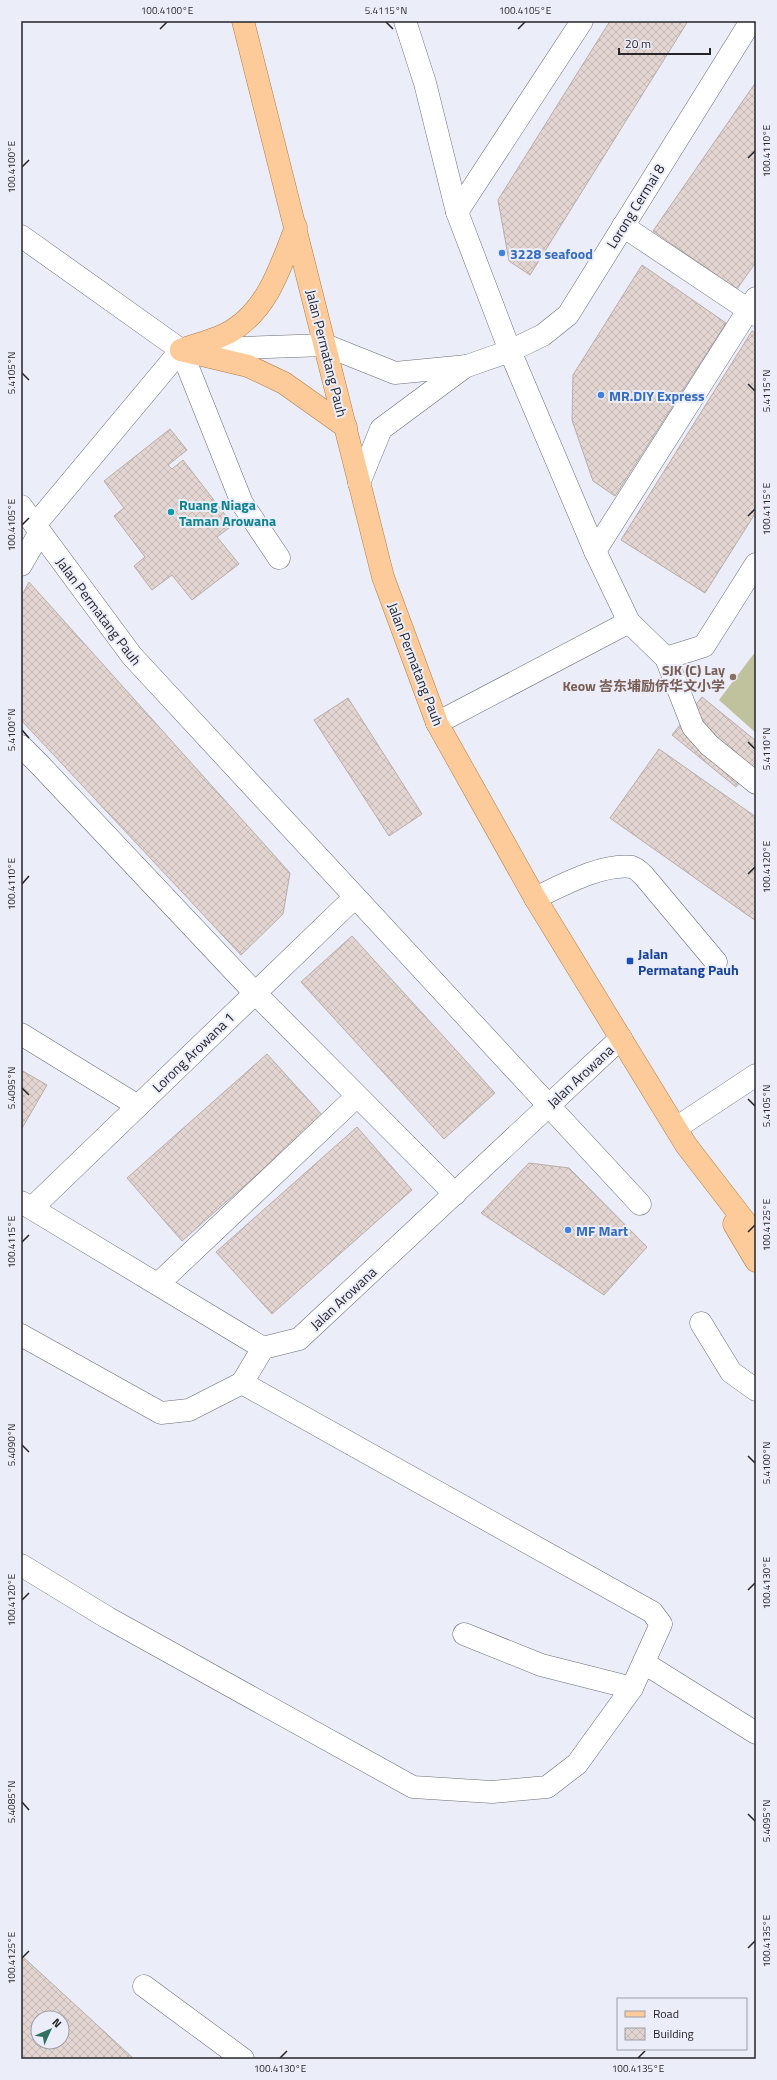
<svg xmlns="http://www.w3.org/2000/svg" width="777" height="2080" font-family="'Titillium Web','Noto Sans SC',sans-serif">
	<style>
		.green { fill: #bfc29d }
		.building { fill: url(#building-cross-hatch); stroke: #b8aca8; fill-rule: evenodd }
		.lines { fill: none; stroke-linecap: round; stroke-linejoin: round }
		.minor-casing { stroke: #6a6c75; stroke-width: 23 }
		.major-casing { stroke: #b17b46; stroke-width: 23 }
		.minor { stroke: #fff; stroke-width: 22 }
		.major { stroke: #fdcb99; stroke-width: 22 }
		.ticks { fill: none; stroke: #25252a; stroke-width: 1.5 }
		.shop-dot { fill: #3f7fe0; stroke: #ebedf9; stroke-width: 1.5 }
		.culture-dot { fill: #0f9aa8; stroke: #ebedf9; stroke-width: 1.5 }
		.education-dot { fill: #8d6e63; stroke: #ebedf9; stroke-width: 1.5 }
		.transit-dot { fill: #1a4fb4; stroke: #ebedf9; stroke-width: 1.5 }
		.labels { text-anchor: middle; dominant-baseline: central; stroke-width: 4; stroke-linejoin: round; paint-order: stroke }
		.street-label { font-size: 14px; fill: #25252a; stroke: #ebedf9 }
		.shop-label { font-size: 14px; font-weight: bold; fill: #366cbe; stroke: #ebedf9; text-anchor: start }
		.culture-label { font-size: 14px; font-weight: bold; fill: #0d838f; stroke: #ebedf9; text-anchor: start }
		.education-label { font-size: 14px; font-weight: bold; fill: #785e54; stroke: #ebedf9; text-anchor: end }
		.transit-label { font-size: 14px; font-weight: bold; fill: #164399; stroke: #ebedf9; text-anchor: start }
		.neatline { fill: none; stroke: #25252a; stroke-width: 1.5 }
		.ticks-label { font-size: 10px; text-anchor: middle; fill: #25252a }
	</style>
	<defs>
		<pattern id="building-cross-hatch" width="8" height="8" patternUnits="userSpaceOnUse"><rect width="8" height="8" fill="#e3d6d2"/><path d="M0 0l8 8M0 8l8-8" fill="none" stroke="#c3b8b4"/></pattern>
	</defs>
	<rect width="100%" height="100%" fill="#ebedf9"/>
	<polygon class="green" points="756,651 756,733 719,700"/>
	<g class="building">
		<polygon points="610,21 688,21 530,275 509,261 498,200"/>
		<polygon points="756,82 756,262 737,289 653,231"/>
		<polygon points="642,265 726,323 615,496 593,481 572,420 573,375"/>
		<polygon points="752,331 756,333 756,512 705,593 621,540"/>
		<polygon points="170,429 187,450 168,465 172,469 183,460 233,525 217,537 239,564 192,600 172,575 152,590 134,566 145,557 114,516 124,508 104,481"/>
		<polygon points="29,582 290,873 283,914 241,955 21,720 21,597"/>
		<polygon points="702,697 756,741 756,761 736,787 672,735"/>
		<polygon points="348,698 422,814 389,836 314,720"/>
		<polygon points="659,749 756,817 756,921 610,818"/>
		<polygon points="352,936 495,1093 444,1139 301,982"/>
		<polygon points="267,1054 323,1116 182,1241 127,1178"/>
		<polygon points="21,1070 47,1085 21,1130"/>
		<polygon points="357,1127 412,1190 272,1314 216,1252"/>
		<polygon points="529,1163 569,1168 647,1247 604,1295 481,1213"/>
		<path d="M21 1955 134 2059H23L21 2057ZM38 2018H62V2042H38Z"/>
	</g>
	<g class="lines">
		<defs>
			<g id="minor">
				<polyline points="405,21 425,83 457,212 510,351 595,551 629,622 666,658 693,727 709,745 756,783"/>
				<polyline points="457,212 582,21"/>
				<polyline points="623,226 756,315"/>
				<polyline points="21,236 181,350 242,503 279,558"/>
				<polyline points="359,483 381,429 466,366"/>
				<polyline points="21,506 132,656 640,1204"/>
				<polyline points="35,525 181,350 325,345 395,373 467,366 510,351 543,335 568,315 751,21"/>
				<polyline points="595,551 756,298"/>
				<polyline points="21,565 40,532"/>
				<polyline points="666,658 704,646 756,564"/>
				<polyline points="437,723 629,622"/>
				<polyline points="21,746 39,764 255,993 455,1194"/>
				<path d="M535 898C561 886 602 863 632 867 636 868 641 873 644 876L716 962"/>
				<polyline points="21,1034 138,1106"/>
				<polyline points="676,1128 756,1075"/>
				<polyline points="21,1202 263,1348 299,1339 621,1038"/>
				<polyline points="32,1208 355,897"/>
				<polyline points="158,1284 357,1096"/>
				<polyline points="701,1323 731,1372 756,1390"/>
				<polyline points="21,1335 161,1413 189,1410 242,1383"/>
				<polyline points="21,1565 108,1618 413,1787 492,1792 547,1787 577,1764 632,1688 661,1624 652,1612 242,1383 263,1348"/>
				<polyline points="464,1634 541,1665 632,1688"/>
				<polyline points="644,1663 756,1733"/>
				<polyline points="144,1986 243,2059"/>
			</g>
			<g id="major">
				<polyline points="243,21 383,577 437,723 535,898 686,1145 756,1236"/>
				<polyline points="181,350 248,366 284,383 346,427"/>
				<path d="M181 350C197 344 220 339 233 330 269 307 281 265 296 227"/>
				<polyline points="734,1224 756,1261"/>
			</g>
		</defs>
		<use href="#minor" class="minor-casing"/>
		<use href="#major" class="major-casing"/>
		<use href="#minor" class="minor"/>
		<use href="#major" class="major"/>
	</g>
	<path class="ticks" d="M386 22 393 29M160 29 167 22M518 29 525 22M748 158 755 151M22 167 29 160M22 373 29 380M748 384 755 391M748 516 755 509M22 525 29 518M22 730 29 738M748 742 755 749M748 874 755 867M22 884 29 876M22 1088 29 1095M748 1099 755 1106M748 1232 755 1225M22 1242 29 1235M22 1445 29 1452M748 1456 755 1463M748 1590 755 1583M22 1600 29 1593M22 1802 29 1810M748 1814 755 1821M748 1948 755 1941M22 1958 29 1951M280 2058 287 2051M638 2058 645 2051"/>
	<g class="shop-dot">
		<circle cx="502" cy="253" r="4"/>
		<circle cx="601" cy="395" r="4"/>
		<circle cx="568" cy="1230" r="4"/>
	</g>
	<circle class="culture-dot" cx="171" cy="512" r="4"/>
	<circle class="education-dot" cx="733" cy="677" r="4"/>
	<rect class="transit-dot" x="626" y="957" width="8" height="8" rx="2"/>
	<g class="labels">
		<g class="street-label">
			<text transform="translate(635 206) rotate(-58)">Lorong Cermai 8</text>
			<text transform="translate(327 353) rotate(76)">Jalan Permatang Pauh</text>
			<text transform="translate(99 611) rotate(53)">Jalan Permatang Pauh</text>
			<text transform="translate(416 664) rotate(69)">Jalan Permatang Pauh</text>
			<text transform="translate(193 1052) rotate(-44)">Lorong Arowana 1</text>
			<text transform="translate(580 1076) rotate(-43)">Jalan Arowana</text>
			<text transform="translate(343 1298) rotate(-43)">Jalan Arowana</text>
		</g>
		<g class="shop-label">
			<text x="510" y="253">3228 seafood</text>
			<text x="609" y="395">MR.DIY Express</text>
			<text x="576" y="1230">MF Mart</text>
		</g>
		<g class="culture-label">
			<text x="179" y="504">Ruang Niaga<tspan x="179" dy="16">Taman Arowana</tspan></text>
		</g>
		<g class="education-label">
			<text x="725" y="669">SJK (C) Lay<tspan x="725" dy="16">Keow 峇东埔励侨华文小学</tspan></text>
		</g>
		<g class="transit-label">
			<text x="638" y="953">Jalan<tspan x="638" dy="16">Permatang Pauh</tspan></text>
		</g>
	</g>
	<rect width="777" height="2080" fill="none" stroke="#ebedf9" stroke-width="44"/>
	<rect x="617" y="1998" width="130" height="52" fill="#ebedf9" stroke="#9c9da6"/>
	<rect x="625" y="2011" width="20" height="6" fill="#fdcb99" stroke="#9c9da6"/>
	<text x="653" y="2018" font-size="12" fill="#25252a">Road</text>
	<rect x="625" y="2028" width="20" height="12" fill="url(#building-cross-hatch)" stroke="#9c9da6"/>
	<text x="653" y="2038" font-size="12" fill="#25252a">Building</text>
	<g transform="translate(50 2030) rotate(45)"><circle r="19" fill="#ebedf9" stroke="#9c9da6"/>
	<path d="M0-3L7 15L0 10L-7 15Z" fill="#327160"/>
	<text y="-6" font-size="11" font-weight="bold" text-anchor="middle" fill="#25252a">N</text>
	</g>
	<path d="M619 48v6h91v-6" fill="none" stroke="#25252a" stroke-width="2"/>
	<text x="625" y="48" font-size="12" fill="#25252a" stroke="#ebedf9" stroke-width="3" paint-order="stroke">20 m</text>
	<rect x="22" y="22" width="733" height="2036" class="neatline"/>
	<g class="ticks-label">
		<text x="167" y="14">100.4100°E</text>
		<text x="386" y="14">5.4115°N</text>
		<text x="525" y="14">100.4105°E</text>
		<text transform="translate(766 151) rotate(-90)" y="4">100.4110°E</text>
		<text transform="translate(11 167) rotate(-90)" y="4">100.4100°E</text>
		<text transform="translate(11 373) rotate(-90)" y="4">5.4105°N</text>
		<text transform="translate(766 391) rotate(-90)" y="4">5.4115°N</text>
		<text transform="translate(766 509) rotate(-90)" y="4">100.4115°E</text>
		<text transform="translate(11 525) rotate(-90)" y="4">100.4105°E</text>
		<text transform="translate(11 730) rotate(-90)" y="4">5.4100°N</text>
		<text transform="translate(766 749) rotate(-90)" y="4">5.4110°N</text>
		<text transform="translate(766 867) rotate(-90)" y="4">100.4120°E</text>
		<text transform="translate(11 884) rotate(-90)" y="4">100.4110°E</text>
		<text transform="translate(11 1088) rotate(-90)" y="4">5.4095°N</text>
		<text transform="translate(766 1106) rotate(-90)" y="4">5.4105°N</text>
		<text transform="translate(766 1225) rotate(-90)" y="4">100.4125°E</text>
		<text transform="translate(11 1242) rotate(-90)" y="4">100.4115°E</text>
		<text transform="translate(11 1445) rotate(-90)" y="4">5.4090°N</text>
		<text transform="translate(766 1463) rotate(-90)" y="4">5.4100°N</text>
		<text transform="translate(766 1583) rotate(-90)" y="4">100.4130°E</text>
		<text transform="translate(11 1600) rotate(-90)" y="4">100.4120°E</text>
		<text transform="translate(11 1802) rotate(-90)" y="4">5.4085°N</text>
		<text transform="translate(766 1821) rotate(-90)" y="4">5.4095°N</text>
		<text transform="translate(766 1941) rotate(-90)" y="4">100.4135°E</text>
		<text transform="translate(11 1958) rotate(-90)" y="4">100.4125°E</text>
		<text x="280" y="2072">100.4130°E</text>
		<text x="638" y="2072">100.4135°E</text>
	</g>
</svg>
